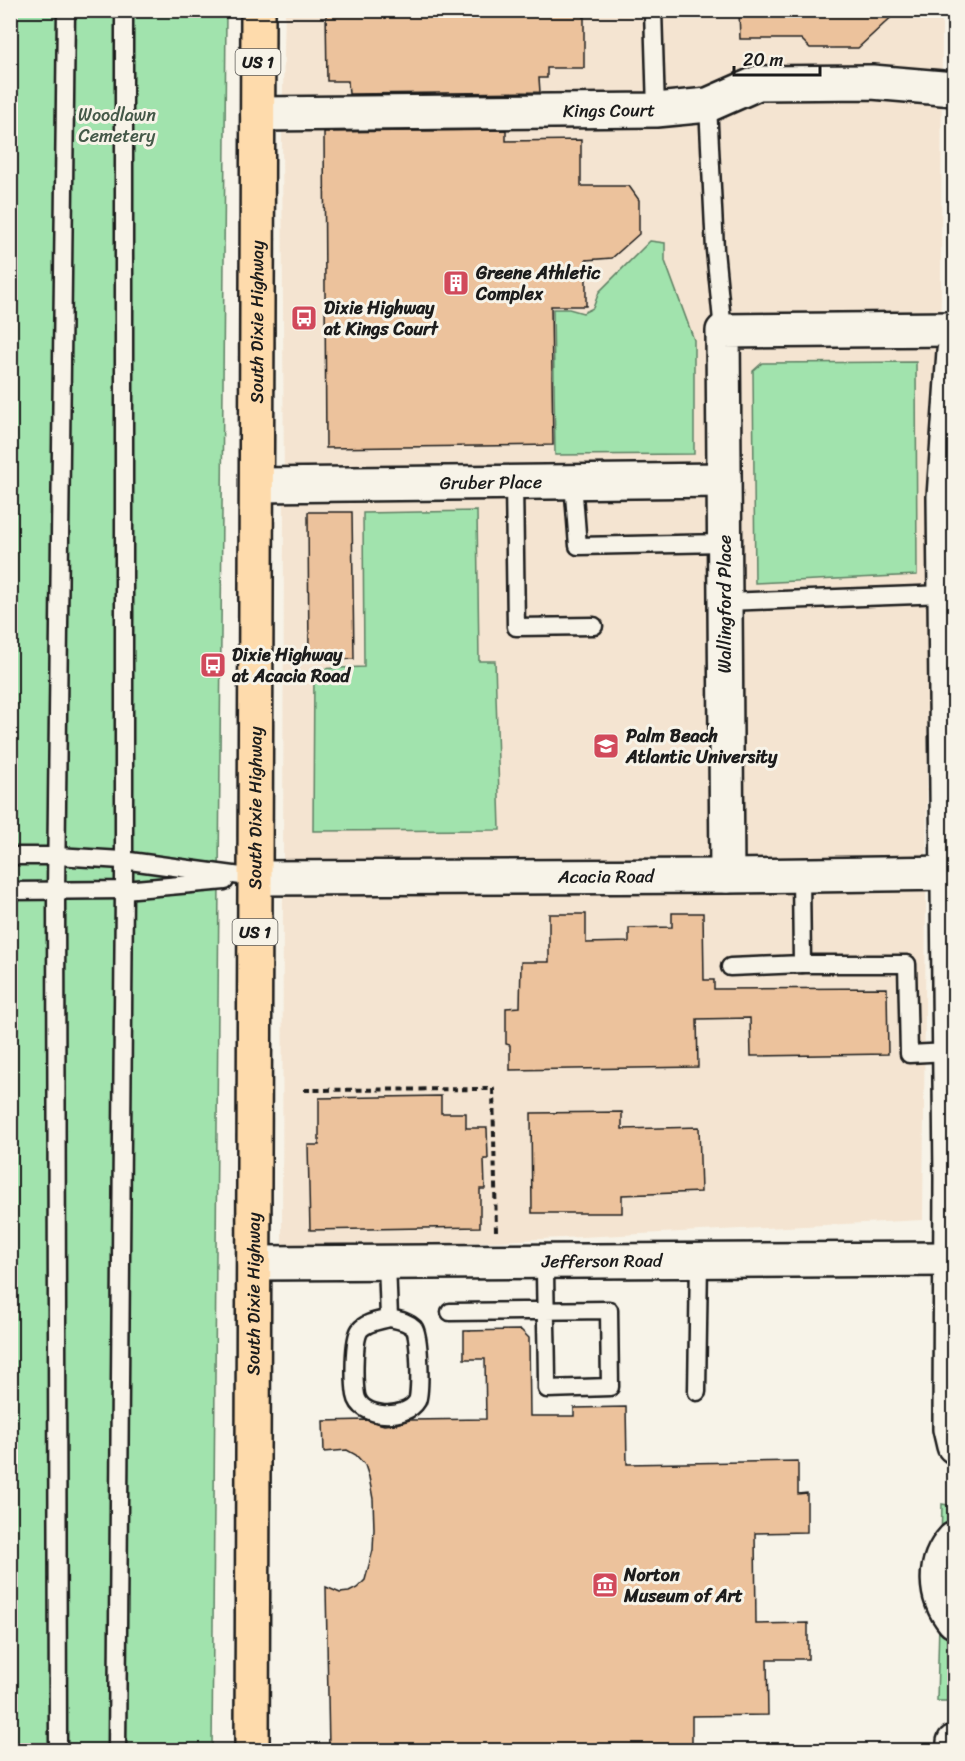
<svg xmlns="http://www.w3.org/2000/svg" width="965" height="1761" font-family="Sriracha,sans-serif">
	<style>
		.built { fill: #f4e4d1 }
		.green { fill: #a1e3ad; stroke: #5e8064; stroke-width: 1.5 }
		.building { fill: #ecc29c; stroke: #1c1c1c; stroke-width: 1.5 }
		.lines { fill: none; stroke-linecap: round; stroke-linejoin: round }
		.service-casing { stroke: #1c1c1c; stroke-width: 21 }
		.minor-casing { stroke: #1c1c1c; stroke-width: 38 }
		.tertiary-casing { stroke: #1c1c1c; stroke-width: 38 }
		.primary-casing { stroke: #1c1c1c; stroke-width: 38 }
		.path { stroke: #1c1c1c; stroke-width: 4; stroke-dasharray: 6 4.5; stroke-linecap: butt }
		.service { stroke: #f7f3e8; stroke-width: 16 }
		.minor { stroke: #f7f3e8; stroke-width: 33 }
		.tertiary { stroke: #f7f3e8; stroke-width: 33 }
		.primary { stroke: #fedbac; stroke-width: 33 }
		.labels { text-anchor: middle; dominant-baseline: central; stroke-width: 6; stroke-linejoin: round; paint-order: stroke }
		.shield { fill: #f7f3e8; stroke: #5e5c59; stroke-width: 1.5 }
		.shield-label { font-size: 16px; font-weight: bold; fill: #1c1c1c }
		.street-label { font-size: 18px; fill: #1c1c1c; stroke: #f7f3e8 }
		.park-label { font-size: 18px; fill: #445848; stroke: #f7f3e8 }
		.poi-label { font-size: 18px; font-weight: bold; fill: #1c1c1c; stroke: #f7f3e8; text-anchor: start }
	</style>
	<rect width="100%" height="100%" fill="#f7f3e8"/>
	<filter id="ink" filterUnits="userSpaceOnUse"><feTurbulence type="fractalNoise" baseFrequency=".0167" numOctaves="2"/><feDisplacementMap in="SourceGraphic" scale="12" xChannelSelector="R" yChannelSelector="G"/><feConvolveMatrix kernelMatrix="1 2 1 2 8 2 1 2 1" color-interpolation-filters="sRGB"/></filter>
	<g filter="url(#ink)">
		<polygon class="built" points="285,11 942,11 941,297 929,584 923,1220 282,1252 284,500 282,129"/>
		<g class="green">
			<polygon points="11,11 226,11 212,1750 11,1750"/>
			<polygon points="650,241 665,243 665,261 694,340 694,454 555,455 553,309 569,309 583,313 593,308 599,292"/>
			<polygon points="916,362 917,575 755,583 753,371 762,363"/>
			<polygon points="477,511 479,661 495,661 500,830 313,831 314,669 364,667 363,513"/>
			<polygon points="942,1504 954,1506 954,1701 937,1701"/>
		</g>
		<g class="building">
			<polygon points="326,10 584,10 584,68 547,68 547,78 539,78 540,92 349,94 348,81 327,81"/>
			<polygon points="739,10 899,10 858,48 810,48 801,39 740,39"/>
			<polygon points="506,130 506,141 581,140 581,186 629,186 639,200 639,234 612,258 586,260 586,306 551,306 553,445 326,448 324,132"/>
			<polygon points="308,512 352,512 354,659 309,661"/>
			<polygon points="672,913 703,913 704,980 714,980 714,989 887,988 888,1054 751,1056 750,1018 697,1019 698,1067 510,1070 510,1045 506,1044 506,1008 520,1007 521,962 549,962 549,914 586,914 586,943 629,942 629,928 672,927"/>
			<polygon points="441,1096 441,1113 466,1113 466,1128 487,1128 488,1159 484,1159 485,1189 480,1189 480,1227 310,1230 308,1145 319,1145 319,1098"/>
			<polygon points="622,1112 622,1129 699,1127 701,1192 622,1195 622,1213 532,1213 531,1113"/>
			<polygon points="521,1330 529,1338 530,1416 574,1416 574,1408 626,1407 627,1464 798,1461 798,1494 807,1493 807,1532 755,1533 756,1624 808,1623 808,1659 767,1659 768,1715 692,1716 692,1750 329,1750 326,1587 340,1593 349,1592 357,1588 365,1580 373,1550 374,1529 373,1499 369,1477 365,1465 356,1455 347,1450 324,1452 323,1421 366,1420 384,1425 396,1424 410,1420 486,1419 485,1359 464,1359 464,1331"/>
		</g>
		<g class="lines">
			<defs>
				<g id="service">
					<polyline points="653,10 656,110"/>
					<polyline points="708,105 715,250 723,331"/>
					<polyline points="514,482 516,627 594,626"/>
					<polyline points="573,482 578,546 724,543"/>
					<polyline points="725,602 945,594"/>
					<polyline points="10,856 57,856 122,860 256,878"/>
					<polyline points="10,891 124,890 225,881"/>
					<polyline points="802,964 907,964 909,1054 949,1052"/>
					<polyline points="730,967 802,964 801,875"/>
					<path d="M387 1262 389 1318C379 1321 366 1322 360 1330 353 1340 354 1383 356 1395 360 1419 406 1420 417 1401 421 1393 420 1335 414 1328 407 1321 398 1320 389 1318"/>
					<path d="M450 1312 609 1310 610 1387 547 1389C547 1346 545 1304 545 1261"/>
					<polyline points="697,1392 699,1260"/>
					<polyline points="58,1750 56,891 66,10"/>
					<polyline points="117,1750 124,890 124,10"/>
				</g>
				<g id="minor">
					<path id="s1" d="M258 114 656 110 708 105 758 83 872 82 954 89"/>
					<path id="s2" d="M257 485 724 480"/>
					<polyline points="727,876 723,331 954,329"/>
					<path id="s3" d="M256 878 727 876 954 873"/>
					<path id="s4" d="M254 1263 951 1259"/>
				</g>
				<g id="tertiary">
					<polyline points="954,351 944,497 951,1178 950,1429 954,1446"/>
					<path d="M954 1539C932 1563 934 1597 954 1621"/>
					<polyline points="954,1750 954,1742"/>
				</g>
				<g id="primary">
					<path id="s5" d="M252 1750 258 10"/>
				</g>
			</defs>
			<use href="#service" class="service-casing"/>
			<use href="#minor" class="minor-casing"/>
			<use href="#tertiary" class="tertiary-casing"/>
			<use href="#primary" class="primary-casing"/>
			<polyline class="path" points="304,1090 493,1089 496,1231"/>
			<use href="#service" class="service"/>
			<use href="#minor" class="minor"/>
			<use href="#tertiary" class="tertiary"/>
			<use href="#primary" class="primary"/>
		</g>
	</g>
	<defs>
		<symbol id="building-square" viewBox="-11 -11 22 22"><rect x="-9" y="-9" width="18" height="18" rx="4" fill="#d1495b" stroke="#f7f3e8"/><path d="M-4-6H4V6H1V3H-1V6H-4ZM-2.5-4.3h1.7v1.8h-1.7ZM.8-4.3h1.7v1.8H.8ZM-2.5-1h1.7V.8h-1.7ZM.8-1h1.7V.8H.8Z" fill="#fff"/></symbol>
		<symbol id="bus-square" viewBox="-11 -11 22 22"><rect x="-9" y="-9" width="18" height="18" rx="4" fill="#d1495b" stroke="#f7f3e8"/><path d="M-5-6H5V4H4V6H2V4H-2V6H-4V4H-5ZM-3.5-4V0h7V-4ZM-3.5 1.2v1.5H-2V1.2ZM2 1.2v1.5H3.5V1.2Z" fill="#fff"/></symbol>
		<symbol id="university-square" viewBox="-11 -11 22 22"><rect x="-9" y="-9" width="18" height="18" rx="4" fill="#d1495b" stroke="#f7f3e8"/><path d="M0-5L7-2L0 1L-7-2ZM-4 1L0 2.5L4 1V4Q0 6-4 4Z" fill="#fff"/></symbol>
		<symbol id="museum-square" viewBox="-11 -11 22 22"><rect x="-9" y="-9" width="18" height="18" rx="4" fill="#d1495b" stroke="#f7f3e8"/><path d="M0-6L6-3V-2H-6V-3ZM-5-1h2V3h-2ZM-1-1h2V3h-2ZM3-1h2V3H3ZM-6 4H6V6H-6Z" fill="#fff"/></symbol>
	</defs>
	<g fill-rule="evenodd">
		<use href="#building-square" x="441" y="268" width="30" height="30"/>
		<use href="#bus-square" x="289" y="303" width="30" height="30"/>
		<use href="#bus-square" x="198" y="650" width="30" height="30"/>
		<use href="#university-square" x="591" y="731" width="30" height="30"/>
		<use href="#museum-square" x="590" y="1570" width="30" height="30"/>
	</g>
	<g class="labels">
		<g class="shield">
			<rect x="235.5" y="49" width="45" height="26" rx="4.5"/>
			<rect x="232.5" y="919" width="45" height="26" rx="4.5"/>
		</g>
		<g class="shield-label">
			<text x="258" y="62">US 1</text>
			<text x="255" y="932">US 1</text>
		</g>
		<g class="street-label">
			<text stroke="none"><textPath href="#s1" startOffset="351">Kings Court</textPath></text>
			<text stroke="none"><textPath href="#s5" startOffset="1428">South Dixie Highway</textPath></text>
			<text stroke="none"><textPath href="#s2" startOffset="234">Gruber Place</textPath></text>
			<text transform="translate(725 604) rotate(-90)">Wallingford Place</text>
			<text stroke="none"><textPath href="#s5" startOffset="942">South Dixie Highway</textPath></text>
			<text stroke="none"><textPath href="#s3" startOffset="350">Acacia Road</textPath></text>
			<text stroke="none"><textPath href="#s4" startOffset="348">Jefferson Road</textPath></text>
			<text stroke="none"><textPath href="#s5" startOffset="456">South Dixie Highway</textPath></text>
		</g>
		<g class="park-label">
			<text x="117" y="115">Woodlawn<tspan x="117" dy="21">Cemetery</tspan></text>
		</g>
		<g class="poi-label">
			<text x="476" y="273">Greene Athletic<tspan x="476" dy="21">Complex</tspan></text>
			<text x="324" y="308">Dixie Highway<tspan x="324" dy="21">at Kings Court</tspan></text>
			<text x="232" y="655">Dixie Highway<tspan x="232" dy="21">at Acacia Road</tspan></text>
			<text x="626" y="736">Palm Beach<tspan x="626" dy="21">Atlantic University</tspan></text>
			<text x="624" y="1575">Norton<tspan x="624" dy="21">Museum of Art</tspan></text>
		</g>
	</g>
	<rect width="965" height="1761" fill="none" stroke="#f7f3e8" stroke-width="36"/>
	<rect x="18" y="18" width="929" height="1725" fill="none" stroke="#1c1c1c" stroke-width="2" filter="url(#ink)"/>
	<path d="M734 66v9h86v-9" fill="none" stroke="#1c1c1c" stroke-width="3"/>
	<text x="743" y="66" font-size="18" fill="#1c1c1c" stroke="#f7f3e8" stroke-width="4.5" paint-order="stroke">20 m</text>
</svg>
